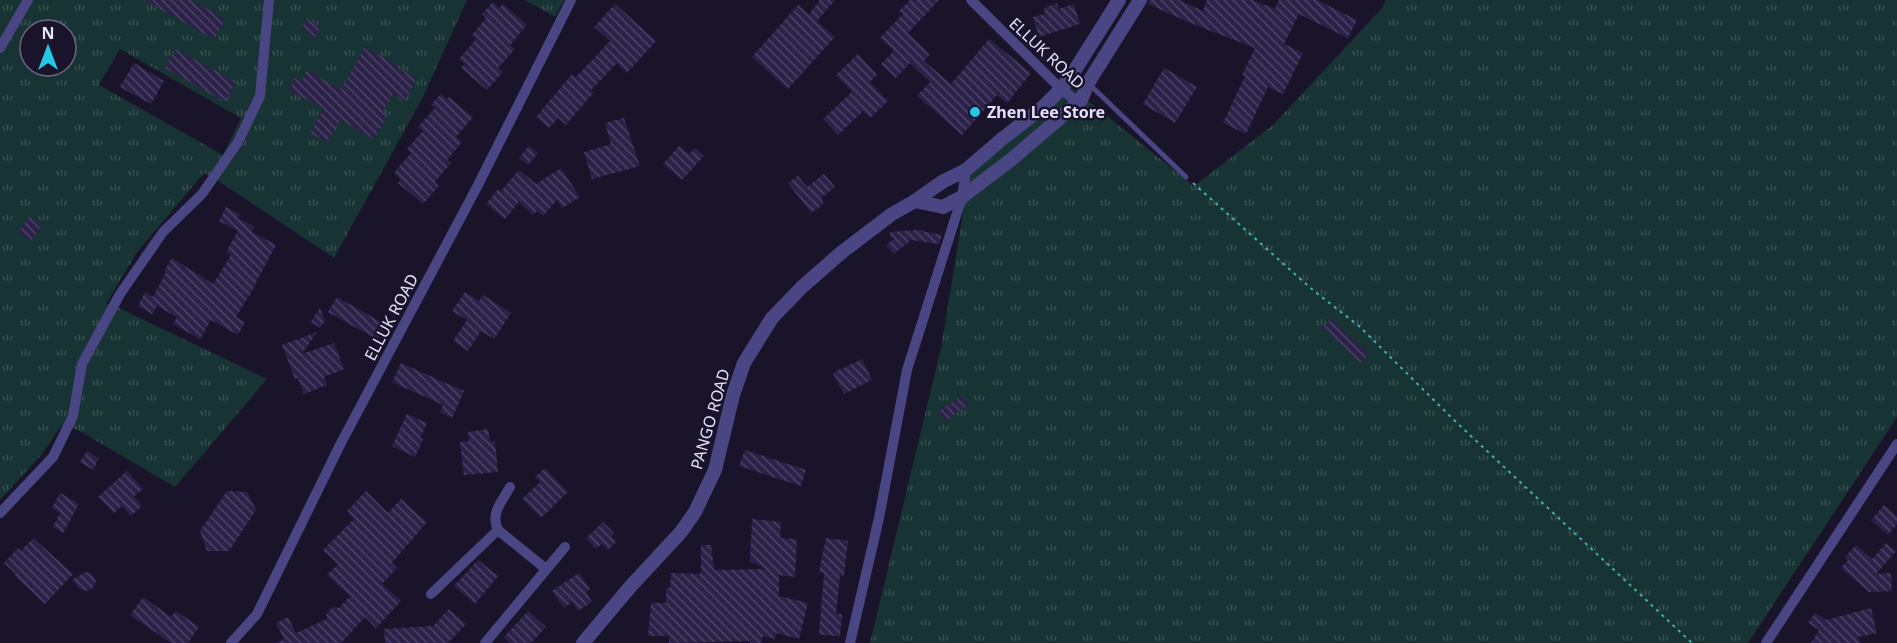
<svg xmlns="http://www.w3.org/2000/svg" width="1897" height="643" font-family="'Noto Sans',sans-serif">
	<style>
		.grass { fill: url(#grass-tufts); fill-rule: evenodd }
		.building { fill: url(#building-back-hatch) }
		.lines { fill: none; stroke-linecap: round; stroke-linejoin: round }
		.path { stroke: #40b1af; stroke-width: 2; stroke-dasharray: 3 4.5; stroke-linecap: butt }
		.service { stroke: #4a4583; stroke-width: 5 }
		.minor { stroke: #4a4583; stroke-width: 10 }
		.tertiary { stroke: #4a4583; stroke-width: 14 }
		.poi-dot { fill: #23c8e6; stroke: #19142a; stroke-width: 2 }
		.labels { text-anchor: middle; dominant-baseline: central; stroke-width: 5; stroke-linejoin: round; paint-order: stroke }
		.street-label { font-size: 16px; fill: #e5e1fc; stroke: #19142a }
		.poi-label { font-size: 16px; font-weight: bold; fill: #e5e1fc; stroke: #19142a; text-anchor: start }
	</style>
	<defs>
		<pattern id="grass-tufts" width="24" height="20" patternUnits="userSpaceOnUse" patternTransform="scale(1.5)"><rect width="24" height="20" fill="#183333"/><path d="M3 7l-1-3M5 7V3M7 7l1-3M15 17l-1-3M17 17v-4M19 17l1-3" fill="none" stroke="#395051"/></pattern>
		<pattern id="building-back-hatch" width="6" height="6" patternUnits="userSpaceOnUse" patternTransform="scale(1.5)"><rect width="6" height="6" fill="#2c2249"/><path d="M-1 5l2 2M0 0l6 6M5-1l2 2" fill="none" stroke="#4a4264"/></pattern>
	</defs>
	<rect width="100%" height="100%" fill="#19142a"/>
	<g class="grass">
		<path d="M0 0H467L422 99 334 258 217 180 204 173 138 251 106 304 119 308 267 379 175 487 78 430 62 425 42 454 0 500ZM30 30H66V66H30ZM120 49 241 118 223 155 99 85Z"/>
		<polygon points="525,0 564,0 555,17"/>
		<polygon points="1386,0 1897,0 1897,417 1748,643 870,643 941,348 970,170 1071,87 1194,186 1273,125 1382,8"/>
	</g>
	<g class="building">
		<polygon points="144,0 191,0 225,19 214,39"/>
		<polygon points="820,0 835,0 817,21 835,37 788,89 752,57 798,5 809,14"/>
		<polygon points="910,0 939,0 908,33 930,54 924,61 951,84 989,39 1031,73 1007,103 997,95 962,135 917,96 930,82 910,63 896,78 881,64 894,51 880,38 903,14 899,11"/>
		<polygon points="1149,0 1179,0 1203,11 1207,0 1252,0 1275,9 1279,0 1317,0 1357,20 1348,38 1299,14 1284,44 1303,53 1283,94 1268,87 1246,134 1223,123 1245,76 1242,75 1255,48 1188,22 1148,4"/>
		<polygon points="493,2 499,8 503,4 527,25 510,45 515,49 498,68 503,72 487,90 461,68 465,64 459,59 476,39 472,35 486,18 482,14"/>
		<polygon points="1057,3 1059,9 1074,4 1080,24 1039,37 1033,17 1045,14 1044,8"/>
		<polygon points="615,4 656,41 627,73 617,63 591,90 594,92 566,125 558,118 549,128 536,117 572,74 576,77 610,41 594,27"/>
		<polygon points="307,19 321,27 315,37 301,29"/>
		<polygon points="365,47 399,66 398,68 417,78 405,101 393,94 382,112 388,115 374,139 340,120 327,143 310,133 324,108 294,94 295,92 289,90 296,76 303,80 307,70 318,75 317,77 341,89"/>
		<polygon points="176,49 236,82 225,102 165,68"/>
		<polygon points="858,54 877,75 870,82 888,101 870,118 863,111 838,135 823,119 852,92 836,75"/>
		<polygon points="134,63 164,81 151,104 120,87"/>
		<polygon points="1164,68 1197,87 1175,123 1143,104"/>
		<polygon points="441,94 447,99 449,97 473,117 456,137 462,142 447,160 451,163 435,182 439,186 423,204 398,183 401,180 394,173 411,153 407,149 423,131 418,127 435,108 431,105"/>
		<polygon points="624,118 640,166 592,179 584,152 611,144 605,123"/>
		<polygon points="529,146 538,153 528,165 519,158"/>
		<polygon points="679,146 689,154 695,148 704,156 682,180 663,164"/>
		<polygon points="561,168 580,197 562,208 557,200 543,216 537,211 533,215 519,202 505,219 486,204 498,189 501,191 519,170 536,184"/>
		<polygon points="824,174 835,187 821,198 824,204 811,213 788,183 798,176 807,187"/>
		<polygon points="226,207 240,214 238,218 254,227 252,232 276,245 255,284 256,284 236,317 245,322 238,335 211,320 200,339 173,324 177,317 157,306 152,314 138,306 145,292 153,297 166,272 164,271 172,258 213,284 231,255 226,252 238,231 219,221"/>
		<polygon points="29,217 42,225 31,241 18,233"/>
		<polygon points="917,230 923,230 922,231 942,235 939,244 911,240 894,254 886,245 895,238 890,237 890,232"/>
		<polygon points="465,292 479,301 483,295 511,313 494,339 481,331 468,351 453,341 467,320 452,311"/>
		<polygon points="337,297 386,325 378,340 328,312"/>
		<polygon points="320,308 325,321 320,328 311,322"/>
		<polygon points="1331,319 1369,354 1360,363 1323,327"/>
		<polygon points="317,332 302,354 334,343 344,369 324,377 327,385 304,394 298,378 295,379 282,345"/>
		<polygon points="862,359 872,380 844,394 833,373"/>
		<polygon points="401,363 464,391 452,418 440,412 443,405 392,382"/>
		<polygon points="962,395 969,404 945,421 938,412"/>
		<polygon points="407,414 427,423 420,438 423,439 415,457 392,446"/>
		<polygon points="488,429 490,441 495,441 498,472 464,475 460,442 469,441 468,432"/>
		<polygon points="745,450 806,470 801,486 739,466"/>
		<polygon points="87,451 99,459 93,470 80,462"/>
		<polygon points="545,468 568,492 541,518 522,499 540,482 535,477"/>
		<polygon points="127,471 143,489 134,496 142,506 131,516 122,506 114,513 98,497"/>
		<polygon points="227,491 247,492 256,510 229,551 207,551 200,531"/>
		<polygon points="366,491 388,513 401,499 427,522 392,563 397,568 382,584 401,601 376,628 365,617 341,643 276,643 284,639 276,623 288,617 296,633 327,619 326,615 332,607 339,608 350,596 327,575 338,564 323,550 354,519 347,511"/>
		<polygon points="60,493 79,504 63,533 53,527 60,513 52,508"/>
		<polygon points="1884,505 1897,516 1897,524 1888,535 1871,520"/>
		<polygon points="752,519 781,522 780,538 797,539 795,577 779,575 779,596 808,603 799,639 776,633 775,639 763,636 761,643 750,643 751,641 669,643 669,636 648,636 651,603 666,603 666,588 670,588 671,573 699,574 701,573 701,545 711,545 714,570 766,569 750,561"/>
		<polygon points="603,522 614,533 611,536 616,542 608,550 602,544 596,549 586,538"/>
		<polygon points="33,538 73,574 45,604 14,575 16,574 4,563 18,548 21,551"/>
		<polygon points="826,538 848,541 844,576 840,575 836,614 842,614 840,636 819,635 824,573 819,572"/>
		<polygon points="1886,543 1896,551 1876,574 1891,573 1892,591 1869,592 1841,568 1848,560 1845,557 1856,545 1872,559"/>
		<polygon points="478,560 498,576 475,604 454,586"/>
		<polygon points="85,572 91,573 96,581 92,589 86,591 80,589 72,580"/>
		<polygon points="579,573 590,589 586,592 592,602 578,611 572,602 564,608 552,591"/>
		<polygon points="143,597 171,617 176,611 199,627 188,643 171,643 130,615"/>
		<polygon points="1871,608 1877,633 1858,637 1860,643 1811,643 1819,630 1808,623 1815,613 1826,620"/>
		<polygon points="449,609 466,624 448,643 385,643 384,629 433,626"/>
		<polygon points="528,611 546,627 531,643 510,643 504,637"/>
	</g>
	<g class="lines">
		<polyline class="path" points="1193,183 1314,291 1359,326 1456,422 1692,643"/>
		<polyline class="service" points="1074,74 1088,83 1186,177"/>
		<g class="minor">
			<polyline points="971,0 1061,89 1078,102"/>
			<polyline points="0,48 28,0"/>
			<polyline points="0,513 53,457 73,416 82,364 120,294 163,232 202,194 238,142 260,96 269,0"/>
			<polyline points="498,530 546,569"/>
			<path d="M431 594 498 530C490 513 502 502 510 487"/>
			<polyline points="231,643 257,614 341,443 478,185 571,0"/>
			<polyline points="485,643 565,547"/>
			<polyline points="850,643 879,518 907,370 962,197 966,170"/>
			<polyline points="1766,643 1897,444"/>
		</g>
		<g class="tertiary">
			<polyline points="915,201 943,207 962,197 1012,159 1081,100 1088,83 1140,0"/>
			<polyline points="583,643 630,587 681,532 695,512 715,470 733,395 744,363 772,318 802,287 842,252 892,214 915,201 942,182 966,170 1002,139 1043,107 1061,89 1073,73 1119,0"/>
		</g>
	</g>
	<circle class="poi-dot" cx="975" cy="112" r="6"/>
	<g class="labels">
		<g class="street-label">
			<text transform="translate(1047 53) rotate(43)">ELLUK ROAD</text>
			<text transform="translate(391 317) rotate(-62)">ELLUK ROAD</text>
			<text transform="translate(710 419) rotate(-74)">PANGO ROAD</text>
		</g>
		<g class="poi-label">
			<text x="987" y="112">Zhen Lee Store</text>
		</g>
	</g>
	<g transform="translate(48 48)"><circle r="28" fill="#19142a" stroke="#6b667e" stroke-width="1.5"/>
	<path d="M0-4.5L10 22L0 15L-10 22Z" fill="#23c8e6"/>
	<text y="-9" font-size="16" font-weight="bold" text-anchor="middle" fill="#e5e1fc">N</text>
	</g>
</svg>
